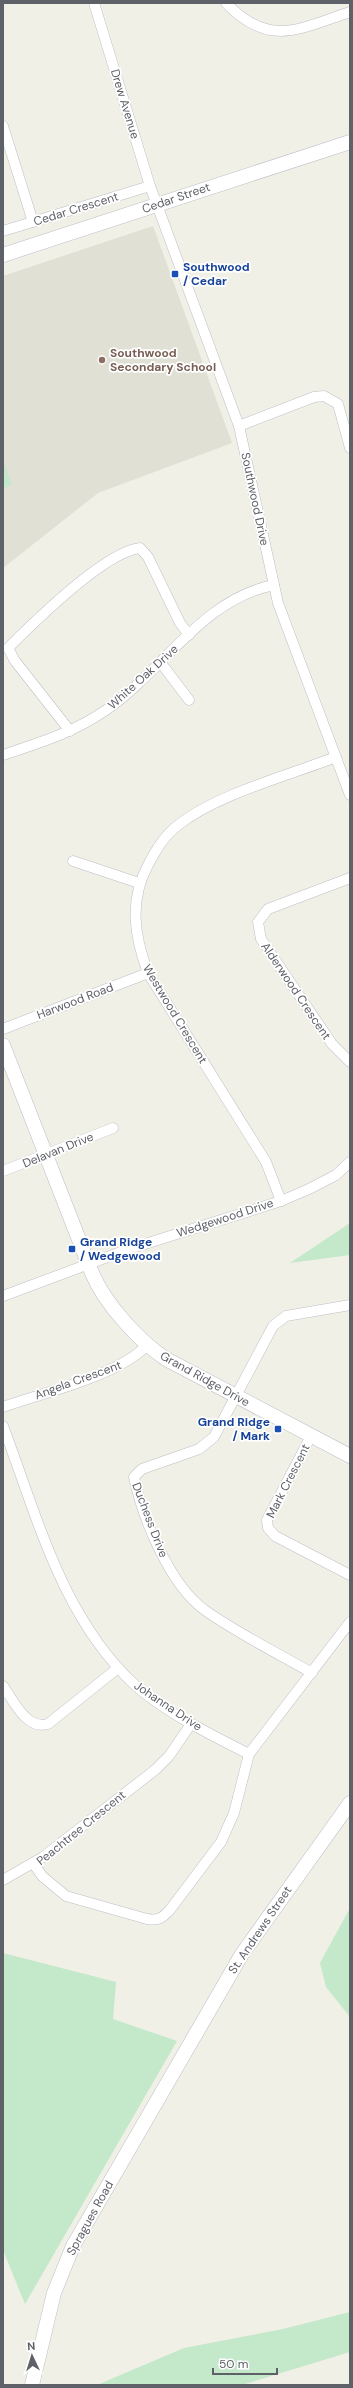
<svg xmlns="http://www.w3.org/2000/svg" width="353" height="2388" font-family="'DM Sans',sans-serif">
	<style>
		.education { fill: #e1e0d5 }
		.green { fill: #c3e8ca }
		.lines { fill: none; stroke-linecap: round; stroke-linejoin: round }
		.street-casing { stroke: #bebfc6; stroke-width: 11 }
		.secondary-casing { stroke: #bcbec5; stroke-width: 15 }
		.street { stroke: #fff; stroke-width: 10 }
		.secondary { stroke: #fff; stroke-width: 14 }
		.transit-dot { fill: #1a4fb4; stroke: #fff; stroke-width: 1.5 }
		.education-dot { fill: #8d6e63; stroke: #fff; stroke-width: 1.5 }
		.labels { text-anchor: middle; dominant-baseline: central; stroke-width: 3.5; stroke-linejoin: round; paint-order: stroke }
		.street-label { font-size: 12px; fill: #5e6168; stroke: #fff }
		.transit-label { font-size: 12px; font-weight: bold; fill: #164399; stroke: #fff; text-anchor: start }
		.education-label { font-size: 12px; font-weight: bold; fill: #785e54; stroke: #fff; text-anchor: start }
	</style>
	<rect width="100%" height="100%" fill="#f1f0e7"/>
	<polygon class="education" points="153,226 232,443 98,493 3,568 3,276"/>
	<g class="green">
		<polygon points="3,461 12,485 3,488"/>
		<polygon points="350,1223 350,1255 290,1263"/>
		<polygon points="350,1908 350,2017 326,1987 320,1963"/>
		<polygon points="3,1953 116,1982 113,2019 177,2041 25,2304 3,2250"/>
		<polygon points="350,2312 350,2352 242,2385 97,2385 184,2348 283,2329"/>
	</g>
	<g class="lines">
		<defs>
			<g id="street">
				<polyline points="94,3 150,186 239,426 278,603 350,795"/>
				<path d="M226 3C269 48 299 29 350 12"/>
				<polyline points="3,126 33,222"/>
				<polyline points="3,231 150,186"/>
				<polyline points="239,426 314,397 324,396 338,404 350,448"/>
				<polyline points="161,663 189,700"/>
				<path d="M70 731 15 661 8 648C34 622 105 552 140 548L148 557 180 623 189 635"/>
				<path d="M3 755C38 743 75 732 106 710 163 671 202 599 274 585"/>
				<polyline points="73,861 139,883"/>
				<polyline points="350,878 268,909 258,922 261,939 332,1044 350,1062"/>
				<polyline points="3,1029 148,973"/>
				<polyline points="3,1171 113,1128"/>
				<path d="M281 1201 266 1162 148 973C134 935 129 901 148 865 156 850 164 836 177 826 217 794 287 776 336 757"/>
				<polyline points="3,1296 129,1249 281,1201 309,1189 336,1175 350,1162"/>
				<path d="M3 1407C45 1392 118 1376 147 1345"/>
				<path d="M3 1426C37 1516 62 1618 135 1685 165 1712 213 1736 249 1754"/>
				<polyline points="311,1436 267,1520 268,1528 275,1536 350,1575"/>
				<path d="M312 1673C277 1653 239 1634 206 1611 170 1586 143 1519 134 1477L142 1469 199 1449 214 1437 273 1326 286 1316 350 1305"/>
				<path d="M3 1686C14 1701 26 1730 48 1724L118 1668"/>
				<path d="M33 1863 42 1876 66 1896 147 1919C158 1921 162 1918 169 1911L221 1842 234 1813 249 1754 350 1622"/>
				<polyline points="3,1880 43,1857 155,1770 169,1756 191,1724"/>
			</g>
			<g id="secondary">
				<polyline points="3,255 350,142"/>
				<path d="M3 1045 92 1273C105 1304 139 1341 166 1359L350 1456"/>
				<polyline points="32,2385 54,2293 73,2246 242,1954 350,1803"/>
			</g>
		</defs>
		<use href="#street" class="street-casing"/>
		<use href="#secondary" class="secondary-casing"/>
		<use href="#street" class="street"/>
		<use href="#secondary" class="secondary"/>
	</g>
	<g class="transit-dot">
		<rect x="171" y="270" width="8" height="8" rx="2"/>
		<rect x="68" y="1245" width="8" height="8" rx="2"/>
		<rect x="274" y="1425" width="8" height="8" rx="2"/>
	</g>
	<circle class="education-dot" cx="102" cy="360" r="4"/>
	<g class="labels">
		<g class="street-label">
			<text transform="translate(125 104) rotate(73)">Drew Avenue</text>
			<text transform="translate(176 198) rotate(-19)">Cedar Street</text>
			<text transform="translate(76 209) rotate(-17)">Cedar Crescent</text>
			<text transform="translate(255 499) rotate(78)">Southwood Drive</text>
			<text transform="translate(143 677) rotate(-42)">White Oak Drive</text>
			<text transform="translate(296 991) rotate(56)">Alderwood Crescent</text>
			<text transform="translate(75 1001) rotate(-21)">Harwood Road</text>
			<text transform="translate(175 1014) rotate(59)">Westwood Crescent</text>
			<text transform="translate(58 1150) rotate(-22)">Delavan Drive</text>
			<text transform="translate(225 1218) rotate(-18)">Wedgewood Drive</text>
			<text transform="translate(205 1379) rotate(29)">Grand Ridge Drive</text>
			<text transform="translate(78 1380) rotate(-20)">Angela Crescent</text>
			<text transform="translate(288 1481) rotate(-63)">Mark Crescent</text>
			<text transform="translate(150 1520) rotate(69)">Duchess Drive</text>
			<text transform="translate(168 1706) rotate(34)">Johanna Drive</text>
			<text transform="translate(81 1828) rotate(-39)">Peachtree Crescent</text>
			<text transform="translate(260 1930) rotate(-56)">St. Andrews Street</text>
			<text transform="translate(90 2218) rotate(-61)">Spragues Road</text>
		</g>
		<g class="transit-label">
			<text x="183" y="267">Southwood<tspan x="183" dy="14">/ Cedar</tspan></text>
			<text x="80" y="1242">Grand Ridge<tspan x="80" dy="14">/ Wedgewood</tspan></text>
			<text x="270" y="1422" text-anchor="end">Grand Ridge<tspan x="270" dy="14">/ Mark</tspan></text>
		</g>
		<g class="education-label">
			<text x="110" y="353">Southwood<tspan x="110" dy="14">Secondary School</tspan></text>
		</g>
	</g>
	<rect width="353" height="2388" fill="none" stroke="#5e6168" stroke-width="8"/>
	<g transform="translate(32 2356) rotate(356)" stroke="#ffffff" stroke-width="3" paint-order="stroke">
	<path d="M0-3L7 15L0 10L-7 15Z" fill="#5e6168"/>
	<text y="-6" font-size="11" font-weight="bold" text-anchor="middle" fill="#5e6168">N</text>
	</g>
	<path d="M213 2368v6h64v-6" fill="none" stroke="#5e6168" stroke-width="2"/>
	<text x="219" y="2368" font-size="12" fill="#5e6168" stroke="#ffffff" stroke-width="3" paint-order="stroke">50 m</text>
</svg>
